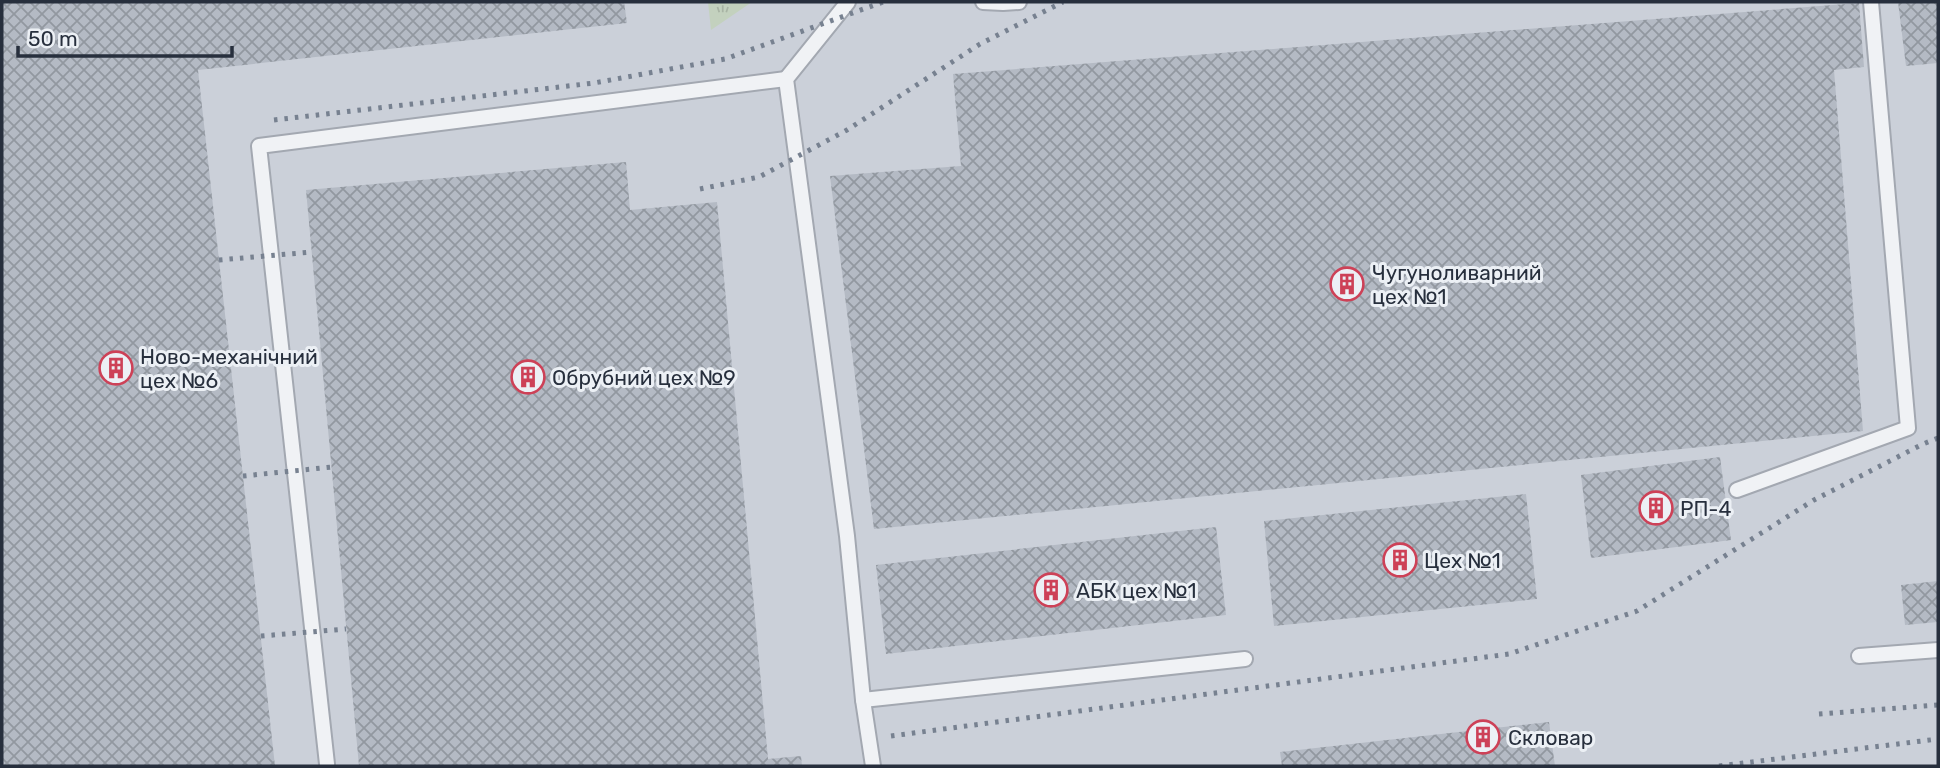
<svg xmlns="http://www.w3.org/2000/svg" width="1940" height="768" font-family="Rubik,sans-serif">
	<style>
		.built { fill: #cbd0d9 }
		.grass { fill: url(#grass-tufts) }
		.building { fill: url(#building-cross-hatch) }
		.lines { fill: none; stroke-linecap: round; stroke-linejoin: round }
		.lane-casing { stroke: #a3a8b1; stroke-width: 18 }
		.lane { stroke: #f0f2f5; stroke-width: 14 }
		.rail { stroke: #778190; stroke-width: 5; stroke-dasharray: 3.5 7; stroke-linecap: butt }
		.labels { text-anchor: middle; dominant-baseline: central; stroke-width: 6; stroke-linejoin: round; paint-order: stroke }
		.poi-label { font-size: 21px; fill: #272f3d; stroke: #ecf0f5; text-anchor: start }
	</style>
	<defs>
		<pattern id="grass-tufts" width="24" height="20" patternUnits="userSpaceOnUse" patternTransform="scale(1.75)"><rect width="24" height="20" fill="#c3d1be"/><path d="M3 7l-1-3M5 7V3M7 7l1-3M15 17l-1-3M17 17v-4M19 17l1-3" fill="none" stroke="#a8b4a4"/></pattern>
		<pattern id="building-cross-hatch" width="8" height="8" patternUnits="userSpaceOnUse" patternTransform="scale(1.75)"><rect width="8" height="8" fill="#b4bac4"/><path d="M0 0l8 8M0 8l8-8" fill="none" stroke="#9298a0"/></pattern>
	</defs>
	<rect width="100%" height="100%" fill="#dde1e7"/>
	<rect class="built" x="2" y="2" width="1936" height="764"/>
	<polygon class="grass" points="708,2 752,2 711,30"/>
	<g class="building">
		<polygon points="2,2 624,2 627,23 198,70 275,766 2,766"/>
		<polygon points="1898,2 1938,2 1938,63 1906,66"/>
		<polygon points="1859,3 1864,67 1834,70 1863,431 874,529 830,176 961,166 953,74"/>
		<polygon points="626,162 630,210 717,202 768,759 801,756 802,766 359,766 306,190"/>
		<polygon points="1720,457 1731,540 1591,558 1581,475"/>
		<polygon points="1526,494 1537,599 1274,626 1264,521"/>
		<polygon points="1216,527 1226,615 886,654 876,565"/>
		<polygon points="1938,581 1938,622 1905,625 1901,585"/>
		<polygon points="1549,722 1555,766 1282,766 1280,752"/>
	</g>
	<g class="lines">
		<defs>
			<g id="lane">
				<polyline points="848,2 786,79 847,536 863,700 873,766"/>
				<polyline points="983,2 1003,3 1019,2"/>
				<polyline points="1737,490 1908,428 1871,2"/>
				<polyline points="1859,656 1938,650"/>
				<polyline points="863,700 1245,659"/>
				<polyline points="327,764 259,146 786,79"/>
			</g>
		</defs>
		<use href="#lane" class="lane-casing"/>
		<use href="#lane" class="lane"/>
		<g class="rail">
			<polyline points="274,120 594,83 725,59 883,2"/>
			<polyline points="700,189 759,177 847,130 980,44 1063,2"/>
			<polyline points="219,260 312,252"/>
			<polyline points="243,476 332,467"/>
			<polyline points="261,636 346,629"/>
			<polyline points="1819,714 1938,705"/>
			<polyline points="891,736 1509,654 1637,611 1814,500 1923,444 1938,438"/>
			<polyline points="1719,766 1938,739"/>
		</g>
	</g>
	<defs>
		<symbol id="building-ring" viewBox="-11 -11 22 22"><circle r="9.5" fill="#ecf0f5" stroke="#cd4157" stroke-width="1.5"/><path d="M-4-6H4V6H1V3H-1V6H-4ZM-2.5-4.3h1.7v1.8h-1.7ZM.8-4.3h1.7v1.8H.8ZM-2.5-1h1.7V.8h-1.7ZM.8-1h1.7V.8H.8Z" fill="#cd4157"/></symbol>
	</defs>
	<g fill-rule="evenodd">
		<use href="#building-ring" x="1328" y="265" width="38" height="38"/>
		<use href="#building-ring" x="97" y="349" width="38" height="38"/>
		<use href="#building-ring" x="509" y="358" width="38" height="38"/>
		<use href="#building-ring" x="1637" y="489" width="38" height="38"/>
		<use href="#building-ring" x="1381" y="541" width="38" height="38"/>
		<use href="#building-ring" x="1032" y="571" width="38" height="38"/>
		<use href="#building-ring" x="1464" y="718" width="38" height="38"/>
	</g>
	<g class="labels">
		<g class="poi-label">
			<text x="1372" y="272">Чугуноливарний<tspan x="1372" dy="24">цех №1</tspan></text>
			<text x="140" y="356">Ново-механічний<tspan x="140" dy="24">цех №6</tspan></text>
			<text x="552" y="377">Обрубний цех №9</text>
			<text x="1680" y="508">РП-4</text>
			<text x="1424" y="560">Цех №1</text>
			<text x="1076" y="590">АБК цех №1</text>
			<text x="1508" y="737">Скловар</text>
		</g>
	</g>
	<rect width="1940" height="768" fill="none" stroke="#272f3d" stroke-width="7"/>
	<path d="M18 46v10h214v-10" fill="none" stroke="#272f3d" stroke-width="3.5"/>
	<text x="28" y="46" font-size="21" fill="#272f3d" stroke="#ecf0f5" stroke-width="5" paint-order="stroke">50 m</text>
</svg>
